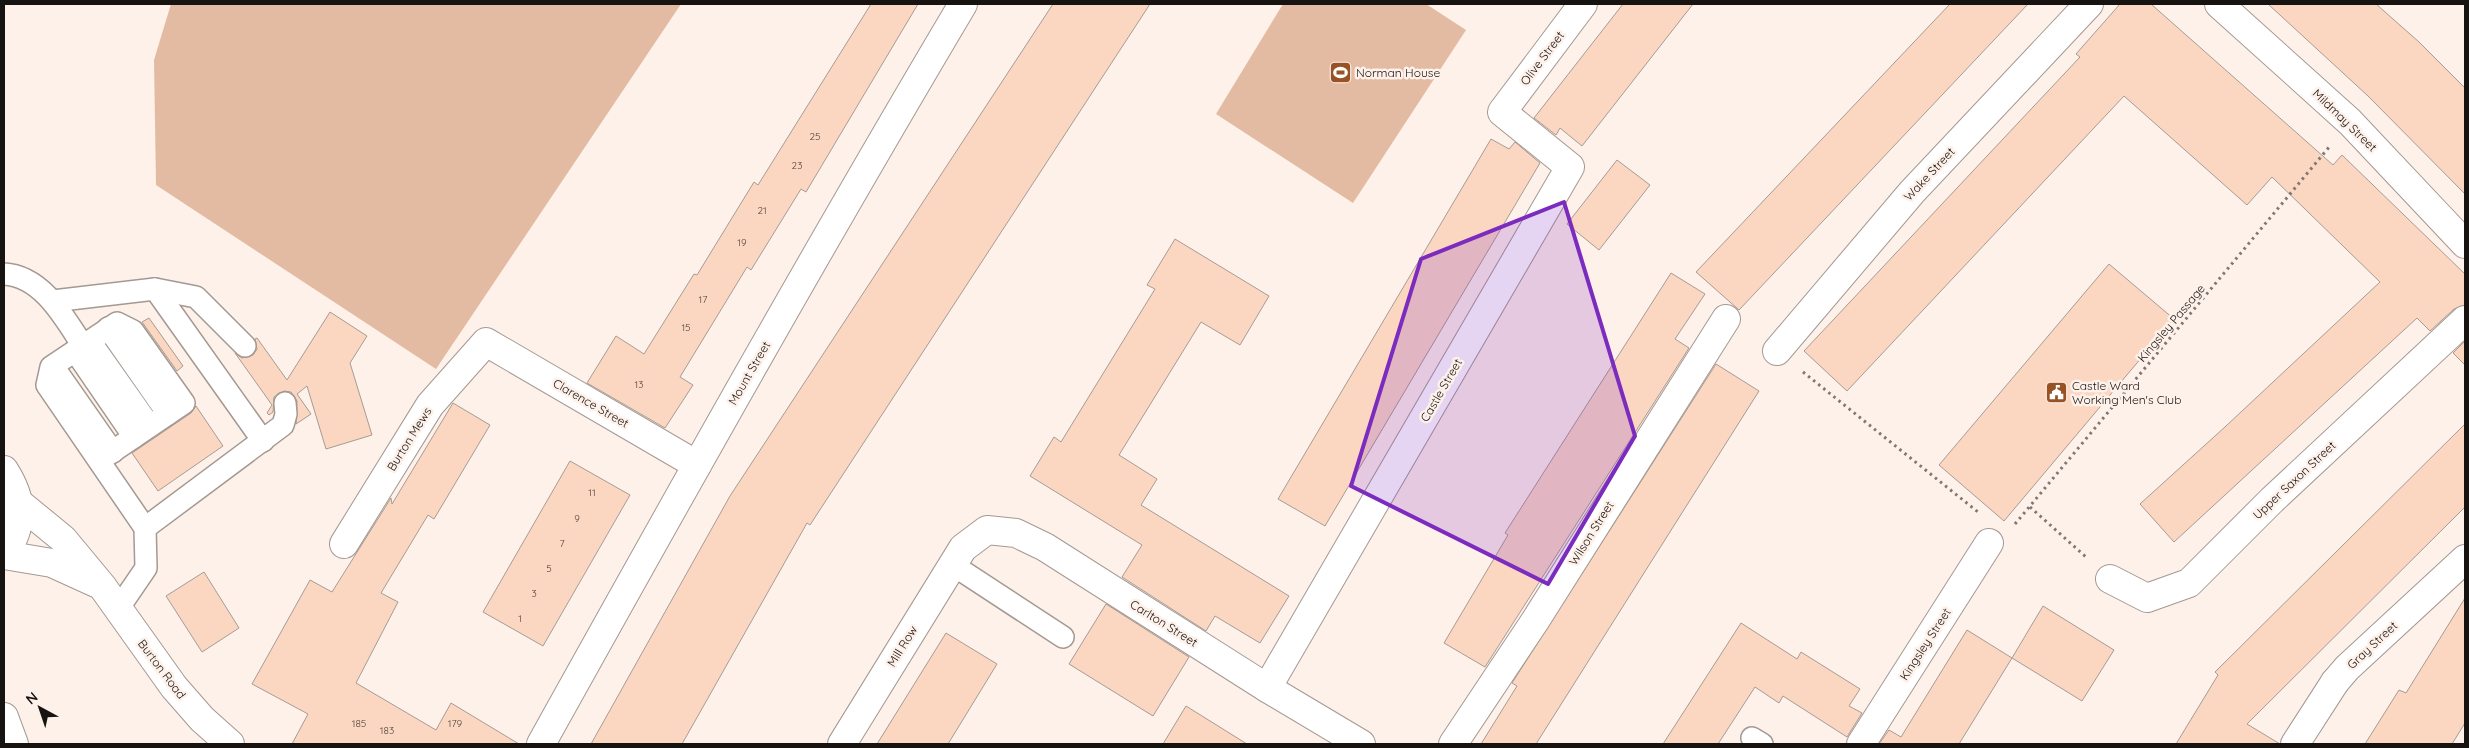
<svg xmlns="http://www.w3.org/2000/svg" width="2469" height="748" font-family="Quicksand,sans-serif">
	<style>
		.green { fill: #e3baa2 }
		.building { fill: #fbd7c2; stroke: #a69b94 }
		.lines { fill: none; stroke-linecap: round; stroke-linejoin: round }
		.service-casing { stroke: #a49992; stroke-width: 24 }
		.pedestrian-casing { stroke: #a49992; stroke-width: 30 }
		.minor-casing { stroke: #a49992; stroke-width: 30 }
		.tertiary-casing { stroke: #a49992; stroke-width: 30 }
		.secondary-casing { stroke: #a49992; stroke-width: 30 }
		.path { stroke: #807773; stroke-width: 3; stroke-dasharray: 2.5 4; stroke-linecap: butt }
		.service { stroke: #fff; stroke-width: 21 }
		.pedestrian { stroke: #fff; stroke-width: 28 }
		.minor { stroke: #fff; stroke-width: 28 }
		.tertiary { stroke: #fff; stroke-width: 28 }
		.secondary { stroke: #fff; stroke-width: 28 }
		.marked { fill: #7b2cbf; fill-opacity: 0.2; stroke: #7b2cbf; stroke-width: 4; stroke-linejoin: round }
		.labels { text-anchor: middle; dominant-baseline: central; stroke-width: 5; stroke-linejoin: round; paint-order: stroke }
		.number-label { font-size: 10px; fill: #50443d }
		.street-label { font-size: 12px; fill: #171311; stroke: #fef1ea }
		.poi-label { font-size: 12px; fill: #171311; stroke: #fef1ea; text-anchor: start }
	</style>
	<rect width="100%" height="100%" fill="#fef1ea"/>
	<g class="green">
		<polygon points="171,4 681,4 436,369 156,185 154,60"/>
		<polygon points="1283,4 1426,4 1466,30 1353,203 1216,114"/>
	</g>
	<g class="building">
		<polygon points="871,4 918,4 806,192 801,189 751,270 747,267 680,377 693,385 665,428 587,383 616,336 644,354 694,274 697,275 754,182 758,185"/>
		<polygon points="1053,4 1150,4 810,525 807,523 682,744 591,744 730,496"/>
		<polygon points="1623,4 1693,4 1582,146 1560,128 1556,135 1534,118"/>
		<polygon points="1950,4 2028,4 1739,310 1696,272"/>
		<polygon points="2120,4 2151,4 2333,165 2342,155 2465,274 2465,305 2454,309 2430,331 2417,318 2174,542 2140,504 2226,426 2380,282 2272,177 2247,205 2124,96 1847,391 1804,351 2080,57 2076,54"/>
		<polygon points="2268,4 2376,4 2419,42 2465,88 2465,194 2368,96"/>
		<polygon points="1491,139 1509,149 1515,142 1540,163 1325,526 1278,499"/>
		<polygon points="1617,160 1650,185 1599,250 1567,224"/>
		<polygon points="1175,239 1269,296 1240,345 1201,322 1119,455 1157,479 1141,505 1289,596 1260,643 1215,616 1206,631 1122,577 1142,545 1030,476 1054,437 1061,442 1155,289 1147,285"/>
		<polygon points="2109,264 2174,319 2004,521 1939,465"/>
		<polygon points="1671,273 1705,294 1675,339 1689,348 1485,667 1444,643 1508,535 1505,533"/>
		<polygon points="330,312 367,336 350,363 372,435 326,449 307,386 297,394 311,414 296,424 297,401 291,392 284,391 274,397 273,412 269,415 267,413 272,405 235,353 242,358 253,355 257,349 255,339 257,338 287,380"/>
		<polygon points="149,318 183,366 177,371 142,322"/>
		<polygon points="2465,341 2465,365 2453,353"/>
		<polygon points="1716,364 1759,391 1536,744 1481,744 1517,686 1512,683"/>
		<polygon points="453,403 490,425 434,519 428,515 381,593 398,602 356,683 436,730 451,703 519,744 292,744 308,714 252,684 310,580 332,592 391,498 392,504"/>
		<polygon points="196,406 223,446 158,491 132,453 191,413"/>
		<polygon points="2465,424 2465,507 2247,724 2280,744 2176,744 2218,675 2215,672"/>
		<polygon points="570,461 630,495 543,646 483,612"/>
		<polygon points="204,572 239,628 202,652 166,596"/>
		<polygon points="2465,598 2465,723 2452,744 2365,744 2399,690 2406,693"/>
		<polygon points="1106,604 1189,657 1153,716 1069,664"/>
		<polygon points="2043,606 2114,650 2082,701 2012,658"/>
		<polygon points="1741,623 1797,659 1801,652 1860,689 1849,706 1862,713 1847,737 1783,696 1779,703 1755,687 1718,744 1663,744"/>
		<polygon points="1967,630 2012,658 1959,744 1879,744 1889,730 1901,737"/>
		<polygon points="946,633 997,664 948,744 877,744"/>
		<polygon points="1186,706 1247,744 1163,744"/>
	</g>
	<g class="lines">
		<defs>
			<g id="service">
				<path d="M4 274C42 276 64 317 83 346"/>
				<polyline points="155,289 263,441"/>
				<polyline points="53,301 155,289 196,297 245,346"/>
				<polyline points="108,328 168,414"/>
				<polyline points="90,341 150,426"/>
				<polyline points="75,351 134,437"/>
				<polyline points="53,366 113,452"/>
				<polyline points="100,460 184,403 133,331 117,323 51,367 47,385 145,528 146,568 118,609"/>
				<polyline points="145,528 283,425 286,414 285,403"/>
				<polyline points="953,565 1063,637"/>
				<polyline points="1752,738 1762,744"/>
			</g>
			<polyline id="pedestrian" points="2335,682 2347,668 2465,559"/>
			<g id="minor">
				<polyline points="2219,4 2350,122 2465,244"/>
				<polyline points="1777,351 1912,192 2089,4"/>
				<polyline points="344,544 430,405 486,342 697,465"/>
				<polyline points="2110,579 2147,598 2189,583 2272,500 2465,320"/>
				<polyline points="1267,688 1570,167 1502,112 1583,4"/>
				<path d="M541 744C679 496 818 248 963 4"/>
				<polyline points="842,744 963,548 987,530 1016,533 1045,547 1267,688 1361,744"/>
				<polyline points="1453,744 1535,621 1726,319"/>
				<polyline points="1861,744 1989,543"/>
				<polyline points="2295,744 2335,682"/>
			</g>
			<g id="tertiary">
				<polyline points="19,503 63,539 102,586 174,687 202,719 230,744"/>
				<polyline points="4,555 52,563 96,583"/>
			</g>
			<g id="secondary">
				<path d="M4 470C24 501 24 524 4 555"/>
				<polyline points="4,717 14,744"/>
			</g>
		</defs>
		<use href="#service" class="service-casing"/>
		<use href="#pedestrian" class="pedestrian-casing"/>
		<use href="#minor" class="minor-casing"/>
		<use href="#tertiary" class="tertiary-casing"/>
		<use href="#secondary" class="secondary-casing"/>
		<g class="path">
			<polyline points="1803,372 1978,512"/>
			<polyline points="2030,507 2086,557"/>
			<polyline points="2015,524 2330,146"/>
		</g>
		<use href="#service" class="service"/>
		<use href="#pedestrian" class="pedestrian"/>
		<use href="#minor" class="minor"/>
		<use href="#tertiary" class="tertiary"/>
		<use href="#secondary" class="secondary"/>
	</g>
	<path class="marked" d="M1564 202 1635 436 1548 584 1351 486 1421 259Z"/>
	<defs>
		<symbol id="stadium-square" viewBox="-11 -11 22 22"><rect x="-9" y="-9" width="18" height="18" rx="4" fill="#975326" stroke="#fef1ea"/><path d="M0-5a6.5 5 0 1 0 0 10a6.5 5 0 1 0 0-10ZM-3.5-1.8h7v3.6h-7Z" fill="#fff"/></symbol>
		<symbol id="civic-square" viewBox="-11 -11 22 22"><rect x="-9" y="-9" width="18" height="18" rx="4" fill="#975326" stroke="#fef1ea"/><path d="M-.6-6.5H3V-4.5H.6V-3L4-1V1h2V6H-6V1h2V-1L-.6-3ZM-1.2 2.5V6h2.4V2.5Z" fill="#fff"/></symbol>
	</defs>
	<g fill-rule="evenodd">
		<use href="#stadium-square" x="1328" y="60" width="25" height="25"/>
		<use href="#civic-square" x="2044" y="380" width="25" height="25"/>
	</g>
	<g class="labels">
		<g class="number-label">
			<text x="815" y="136">25</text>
			<text x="797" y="165">23</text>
			<text x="762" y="210">21</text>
			<text x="742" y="242">19</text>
			<text x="703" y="299">17</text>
			<text x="686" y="327">15</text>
			<text x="639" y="384">13</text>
			<text x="592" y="492">11</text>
			<text x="577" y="518">9</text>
			<text x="562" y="543">7</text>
			<text x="549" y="568">5</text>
			<text x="534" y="593">3</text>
			<text x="520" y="618">1</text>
			<text x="359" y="723">185</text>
			<text x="455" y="723">179</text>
			<text x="387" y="730">183</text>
		</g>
		<g class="street-label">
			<text transform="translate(1542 58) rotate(-53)">Olive Street</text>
			<text transform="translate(2345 120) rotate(44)">Mildmay Street</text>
			<text transform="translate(1929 174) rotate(-47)">Wake Street</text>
			<text transform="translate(2171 323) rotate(-50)">Kingsley Passage</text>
			<text transform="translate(749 373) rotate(-60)">Mount Street</text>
			<text transform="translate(1441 390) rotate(-60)">Castle Street</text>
			<text transform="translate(591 403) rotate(30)">Clarence Street</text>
			<text transform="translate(409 439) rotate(-58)">Burton Mews</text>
			<text transform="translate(2294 480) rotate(-43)">Upper Saxon Street</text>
			<text transform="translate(1591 533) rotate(-58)">Wilson Street</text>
			<text transform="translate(1164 623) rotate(32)">Carlton Street</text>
			<text transform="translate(1925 644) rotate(-57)">Kingsley Street</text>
			<text transform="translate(2372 645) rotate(-43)">Gray Street</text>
			<text transform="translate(902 646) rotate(-58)">Mill Row</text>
			<text transform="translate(162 669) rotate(53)">Burton Road</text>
		</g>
		<g class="poi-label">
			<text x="1356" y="72">Norman House</text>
			<text x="2072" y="385">Castle Ward<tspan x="2072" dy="14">Working Men's Club</tspan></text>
		</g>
	</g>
	<rect width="2469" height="748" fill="none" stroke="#171311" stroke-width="10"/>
	<g transform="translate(40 708) rotate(320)" stroke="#fef1ea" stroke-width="4" paint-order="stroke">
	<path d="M0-4L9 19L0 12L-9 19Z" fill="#171311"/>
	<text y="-8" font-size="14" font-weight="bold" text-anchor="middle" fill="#171311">N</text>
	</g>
</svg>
